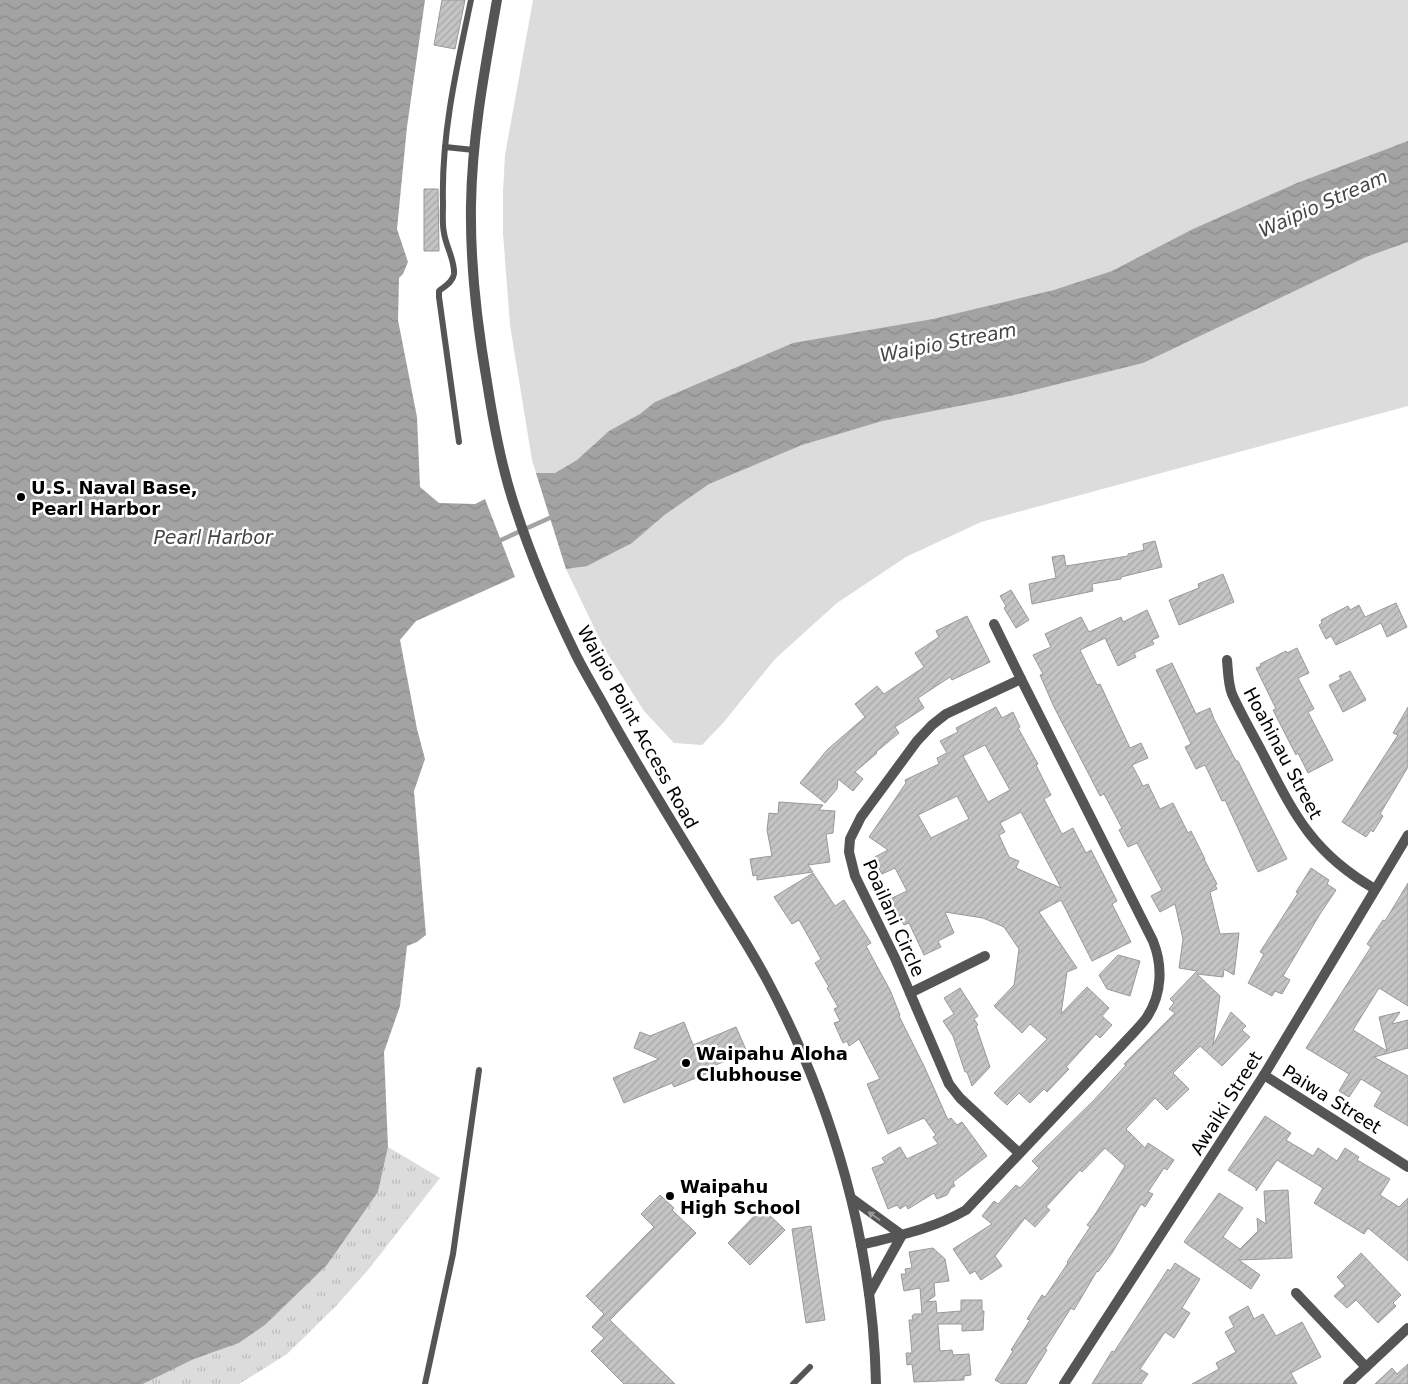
<svg xmlns="http://www.w3.org/2000/svg" width="1408" height="1384" font-family="'DejaVu Sans',sans-serif">
	<style>
		.grass { fill: #dcdcdc }
		.park { fill: url(#park-tufts) }
		.water { fill: url(#water-waves) }
		.lines { fill: none; stroke-linecap: round; stroke-linejoin: round }
		.stream { stroke: #a3a3a3; stroke-width: 4.5 }
		.building { fill: url(#building-hatch); stroke: #999; fill-rule: evenodd }
		.service { stroke: #555; stroke-width: 6 }
		.minor { stroke: #555; stroke-width: 10 }
		.oneway { fill: #999 }
		.poi-dot { fill: #000; stroke: #fff; stroke-width: 2 }
		.labels { text-anchor: middle; dominant-baseline: central; stroke-width: 5; stroke-linejoin: round; paint-order: stroke }
		.poi-label { font-size: 18px; font-weight: bold; fill: #000; stroke: #fff; text-anchor: start }
		.street-label { font-size: 18px; fill: #000; stroke: #fff }
		.water-label { font-size: 19px; font-style: italic; fill: #444; stroke: #fff }
	</style>
	<defs>
		<pattern id="park-tufts" width="24" height="20" patternUnits="userSpaceOnUse" patternTransform="scale(1.25)"><rect width="24" height="20" fill="#dcdcdc"/><path d="M3 7l-1-3M5 7V3M7 7l1-3M15 17l-1-3M17 17v-4M19 17l1-3" fill="none" stroke="#bbb"/></pattern>
		<pattern id="water-waves" width="16" height="10" patternUnits="userSpaceOnUse" patternTransform="scale(1.25)"><rect width="16" height="10" fill="#a3a3a3"/><path d="M0 5q4-4 8 0t8 0" fill="none" stroke="#8b8b8b"/></pattern>
		<pattern id="building-hatch" width="6" height="6" patternUnits="userSpaceOnUse" patternTransform="scale(1.25)"><rect width="6" height="6" fill="#c4c4c4"/><path d="M-1 1l2-2M0 6l6-6M5 7l2-2" fill="none" stroke="#a7a7a7"/></pattern>
	</defs>
	<rect width="100%" height="100%" fill="#fff"/>
	<polygon class="grass" points="533,0 1408,0 1408,406 981,522 906,557 837,603 775,659 723,723 702,745 674,743 644,711 604,648 566,569 532,460 510,325 503,233 503,192 505,155"/>
	<polygon class="park" points="388,1147 440,1178 368,1270 336,1306 287,1354 239,1384 143,1384 194,1359 239,1343 265,1325 327,1265 378,1192"/>
	<g class="water">
		<polygon points="0,0 425,0 407,127 397,229 408,262 403,274 399,278 398,320 417,417 420,487 439,503 475,504 485,499 515,577 416,621 400,640 417,729 425,759 414,791 426,935 417,942 407,946 400,1006 384,1052 388,1147 378,1192 327,1265 265,1325 239,1343 194,1359 143,1384 0,1384"/>
		<polygon points="1408,141 1408,242 1366,257 1143,363 1010,396 882,421 802,445 709,484 663,516 632,543 587,566 566,569 536,473 555,473 577,460 609,431 640,414 655,402 793,343 933,319 1054,290 1112,271 1193,229 1297,183"/>
	</g>
	<g class="lines">
		<polyline class="stream" points="501,540 554,516"/>
	</g>
	<g class="building">
		<polygon points="442,0 465,0 455,49 434,45"/>
		<polygon points="424,189 438,189 439,251 424,251"/>
		<polygon points="1155,541 1162,567 1121,577 1121,579 1092,584 1093,591 1032,604 1029,584 1056,578 1052,557 1064,555 1066,566 1128,556 1128,554 1144,550 1143,544"/>
		<polygon points="1223,574 1234,602 1179,625 1169,600 1199,588 1198,584"/>
		<polygon points="1011,590 1029,620 1016,628 1004,608 1006,606 1000,596"/>
		<polygon points="1396,603 1407,627 1387,637 1381,623 1336,645 1331,636 1326,639 1319,625 1322,623 1321,620 1348,606 1350,610 1359,605 1365,617"/>
		<polygon points="1147,610 1159,637 1152,640 1154,644 1134,653 1136,657 1118,666 1105,638 1080,650 1097,685 1100,684 1130,748 1141,743 1148,758 1132,765 1143,786 1148,784 1160,809 1173,803 1188,833 1191,831 1205,859 1204,859 1217,884 1215,885 1217,889 1210,892 1220,934 1239,933 1234,975 1224,969 1223,977 1197,974 1220,996 1213,1045 1231,1012 1246,1026 1242,1030 1250,1037 1222,1066 1200,1046 1173,1073 1189,1089 1167,1110 1155,1098 1126,1129 1145,1148 1148,1143 1174,1160 1167,1170 1164,1168 1148,1192 1153,1194 1145,1207 1141,1204 1112,1253 1098,1272 1097,1271 1074,1310 1071,1308 1045,1349 1047,1350 1026,1384 1002,1384 995,1380 1013,1351 1011,1350 1030,1320 1027,1319 1042,1295 1045,1297 1068,1263 1067,1262 1090,1227 1087,1225 1096,1213 1125,1166 1105,1148 1082,1172 1080,1170 1046,1207 1050,1210 1035,1227 1025,1218 995,1256 1002,1266 981,1280 975,1271 970,1274 953,1249 992,1224 982,1216 994,1201 998,1204 1016,1185 1020,1188 1039,1168 1032,1161 1094,1100 1126,1065 1124,1064 1175,1013 1169,1009 1174,1003 1170,999 1197,971 1179,968 1183,939 1175,904 1160,912 1151,896 1162,890 1137,843 1128,847 1119,830 1122,828 1104,794 1100,796 1054,707 1040,675 1043,674 1033,655 1051,647 1045,634 1081,617 1089,632 1121,617 1123,622"/>
		<polygon points="967,616 990,662 952,680 950,677 918,698 924,708 895,727 899,733 876,752 877,753 855,772 863,779 853,791 838,779 837,789 825,803 800,783 827,750 865,717 855,704 877,686 884,694 924,667 915,653 939,637 936,631"/>
		<polygon points="1297,648 1309,673 1298,678 1314,709 1308,712 1333,760 1308,773 1298,753 1296,755 1273,710 1276,709 1256,668 1261,666 1260,664 1286,651 1287,653"/>
		<polygon points="1172,663 1196,714 1210,708 1214,719 1236,761 1238,761 1287,859 1258,872 1225,800 1222,801 1205,765 1196,769 1185,747 1191,744 1156,670"/>
		<polygon points="1350,671 1366,700 1343,712 1329,685 1341,679 1339,676"/>
		<path d="M996 707 1002 718 1013 712 1020 727 1018 728 1038 764 1036 765 1051 795 1044 799 1062 834 1073 828 1086 853 1091 850 1117 901 1112 904 1131 942 1092 961 1061 900 1039 912 1077 968 1067 972 1061 1014 1087 987 1109 1008 1102 1016 1112 1025 1100 1038 1096 1034 1066 1067 1069 1069 1047 1092 1044 1089 1030 1103 1019 1093 1007 1105 994 1093 1047 1039 1030 1024 1022 1033 994 1006 1014 985 1019 949 1004 927 983 918 945 912 954 933 938 941 941 947 924 955 909 923 904 925 890 899 907 891 895 868 882 874 873 858 888 850 869 837 906 783 905 780 939 764 937 758 947 753 940 741 958 732 956 728ZM985 745 1010 790 988 802 963 756ZM957 796 969 819 931 838 918 815ZM1021 812 1061 888 1016 868 1019 861 1009 857 999 835 1005 832 1000 823Z"/>
		<polygon points="1408,707 1408,767 1380,814 1383,816 1373,832 1371,830 1366,837 1342,822 1398,735 1393,733"/>
		<polygon points="779,802 823,805 819,810 835,811 833,833 826,834 830,862 808,865 813,872 757,880 757,875 753,876 750,859 772,856 767,830 769,813 778,814"/>
		<polygon points="1311,868 1329,880 1327,884 1336,890 1320,914 1283,976 1290,980 1282,994 1275,991 1272,996 1248,983 1264,954 1260,952 1298,893 1296,892"/>
		<polygon points="813,873 835,906 844,900 871,943 866,946 890,990 900,1015 899,1016 924,1066 948,1120 951,1118 957,1125 962,1122 987,1156 953,1182 955,1186 951,1188 947,1195 937,1199 934,1193 908,1209 906,1205 900,1209 897,1205 888,1209 872,1168 885,1163 882,1158 900,1147 907,1159 938,1144 933,1137 936,1135 924,1118 888,1134 867,1084 880,1079 859,1039 849,1046 847,1041 843,1043 834,1023 840,1021 834,1009 838,1007 827,988 829,987 815,963 821,959 799,920 792,924 774,897"/>
		<polygon points="1408,883 1408,1006 1379,988 1353,1030 1387,1051 1379,1017 1400,1012 1392,1024 1408,1020 1408,1048 1374,1057 1408,1076 1408,1126 1374,1106 1382,1092 1361,1079 1349,1097 1339,1091 1349,1074 1306,1048 1371,947 1367,944 1383,920 1385,921"/>
		<polygon points="1118,955 1140,961 1130,996 1107,989 1099,975"/>
		<polygon points="960,988 978,1016 974,1019 978,1025 976,1026 990,1067 972,1086 967,1072 965,1072 953,1036 943,1021 954,1014 944,998"/>
		<polygon points="684,1022 693,1045 736,1027 747,1052 706,1069 708,1073 674,1087 672,1083 624,1103 613,1078 659,1059 634,1048 640,1032 650,1036"/>
		<polygon points="1265,1116 1291,1133 1286,1140 1313,1156 1318,1148 1337,1161 1345,1148 1359,1157 1357,1160 1390,1179 1380,1195 1399,1207 1408,1198 1408,1261 1368,1228 1364,1234 1314,1203 1323,1188 1277,1160 1256,1191 1256,1188 1228,1170"/>
		<polygon points="1288,1190 1292,1258 1239,1260 1260,1275 1251,1289 1184,1242 1219,1193 1243,1208 1223,1237 1240,1249 1258,1231 1257,1218 1266,1224 1264,1191"/>
		<polygon points="660,1195 674,1208 672,1210 696,1233 610,1320 675,1384 624,1384 591,1351 604,1338 592,1327 604,1314 586,1296 654,1227 641,1214"/>
		<polygon points="762,1208 785,1230 750,1265 728,1243"/>
		<polygon points="811,1226 825,1320 806,1323 792,1229"/>
		<polygon points="933,1248 945,1259 949,1281 934,1283 935,1296 926,1302 936,1301 937,1313 961,1311 961,1300 982,1300 982,1311 984,1311 983,1330 962,1331 962,1324 938,1324 940,1351 952,1350 953,1355 969,1354 971,1375 964,1376 964,1380 914,1382 912,1364 907,1365 906,1353 912,1353 909,1320 913,1320 912,1316 914,1314 922,1314 920,1288 904,1291 901,1274 906,1274 905,1269 912,1268 909,1252"/>
		<polygon points="1361,1253 1401,1295 1393,1303 1396,1306 1378,1323 1356,1300 1347,1308 1334,1296 1345,1286 1337,1277"/>
		<polygon points="1175,1263 1200,1279 1182,1308 1190,1313 1174,1338 1165,1332 1140,1369 1148,1374 1141,1384 1092,1384 1112,1351 1114,1352 1168,1269 1170,1271"/>
		<polygon points="1248,1306 1254,1319 1263,1314 1276,1336 1302,1322 1321,1357 1291,1373 1297,1384 1192,1384 1219,1369 1216,1363 1236,1352 1225,1332 1234,1327 1229,1317"/>
		<polygon points="1408,1364 1408,1384 1375,1384 1392,1368 1397,1374"/>
	</g>
	<g class="lines">
		<g class="service">
			<polyline points="445,147 474,150"/>
			<path d="M459 442 439 297V291C445 286 453 282 454 274 455 260 446 247 444 233 442 224 443 213 443 203 441 135 457 66 471 0"/>
			<polyline points="425,1384 453,1254 479,1070"/>
			<polyline points="793,1384 810,1367"/>
		</g>
		<g class="minor">
			<path d="M497 0C485 68 472 136 471 205 470 265 477 324 487 382 493 421 500 460 512 498 529 552 551 604 576 655 586 675 598 694 608 713 643 776 681 836 718 898 735 925 752 952 767 980 833 1104 873 1244 876 1384"/>
			<polyline points="994,624 1021,679"/>
			<path d="M1227 660C1228 670 1228 684 1232 694 1241 714 1252 733 1262 752 1294 814 1312 853 1375 889"/>
			<polyline points="910,993 985,956"/>
			<polyline points="1264,1075 1408,1167"/>
			<polyline points="851,1198 902,1235 869,1294"/>
			<path d="M861 1245C897 1236 933 1229 966 1210L1123 1044C1131 1035 1140 1027 1147 1017 1162 994 1163 966 1153 941L1021 679 946 714 932 725 917 741 861 817 850 839 849 852 855 876 895 958 949 1084 960 1098 1019 1153"/>
			<polyline points="1296,1293 1366,1367"/>
			<polyline points="1064,1384 1264,1075 1408,835"/>
			<polyline points="1348,1384 1408,1328"/>
		</g>
	</g>
	<defs><path id="oneway-solid" d="M-6-.8H1V-3.2L6.5 0L1 3.2V.8H-6Z" transform="scale(1.25)"/></defs>
	<use class="oneway" href="#oneway-solid" transform="translate(874 1216) rotate(-145)"/>
	<g class="poi-dot">
		<circle cx="21" cy="497" r="5"/>
		<circle cx="686" cy="1063" r="5"/>
		<circle cx="670" cy="1196" r="5"/>
	</g>
	<g class="labels">
		<g class="poi-label">
			<text x="31" y="487">U.S. Naval Base,<tspan x="31" dy="21">Pearl Harbor</tspan></text>
			<text x="696" y="1053">Waipahu Aloha<tspan x="696" dy="21">Clubhouse</tspan></text>
			<text x="680" y="1186">Waipahu<tspan x="680" dy="21">High School</tspan></text>
		</g>
		<g class="street-label">
			<text transform="translate(638 727) rotate(61)">Waipio Point Access Road</text>
			<text transform="translate(1283 753) rotate(62)">Hoahinau Street</text>
			<text transform="translate(894 918) rotate(66)">Poailani Circle</text>
			<text transform="translate(1332 1099) rotate(32)">Paiwa Street</text>
			<text transform="translate(1226 1103) rotate(-58)">Awaiki Street</text>
		</g>
		<g class="water-label">
			<text transform="translate(1323 203) rotate(-24)">Waipio Stream</text>
			<text transform="translate(948 342) rotate(-11)">Waipio Stream</text>
			<text x="213" y="537">Pearl Harbor</text>
		</g>
	</g>
</svg>
